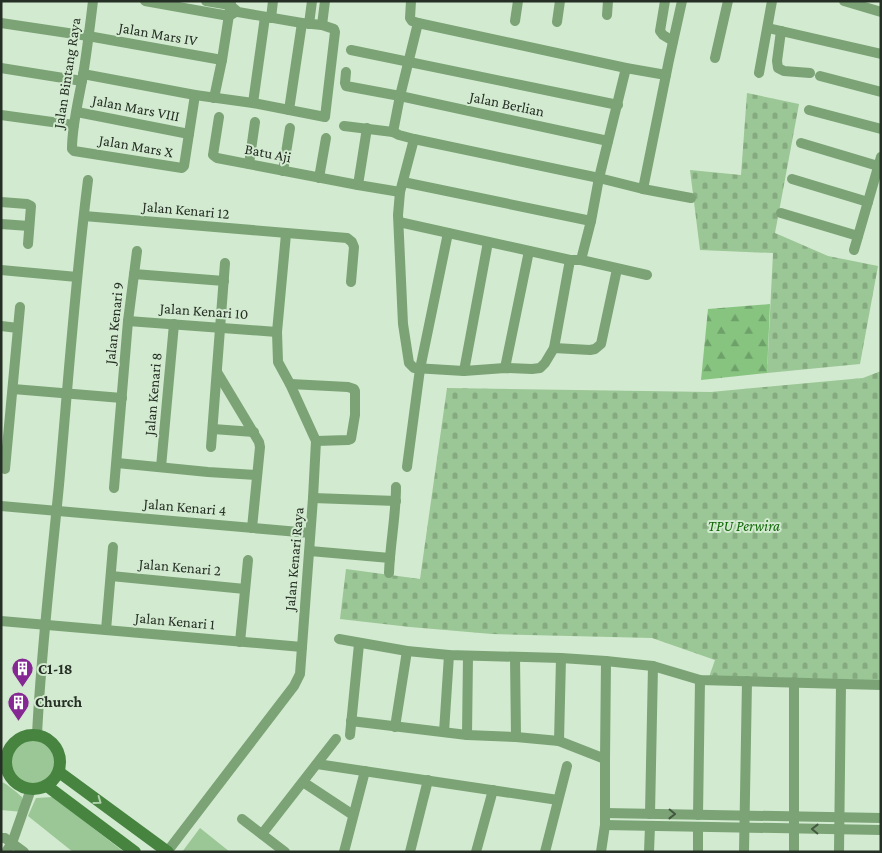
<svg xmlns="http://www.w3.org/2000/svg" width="882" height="853" font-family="'Crimson Pro',serif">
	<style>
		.grass { fill: #9bc695 }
		.forest { fill: url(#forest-firs) }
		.cemetery { fill: url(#cemetery-stones) }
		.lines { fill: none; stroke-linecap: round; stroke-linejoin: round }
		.street { stroke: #7ba376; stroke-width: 10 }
		.secondary { stroke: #468440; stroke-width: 12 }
		.oneway { stroke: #afd0ab }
		.oneway2 { stroke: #445841 }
		.labels { text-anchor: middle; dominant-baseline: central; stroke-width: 4; stroke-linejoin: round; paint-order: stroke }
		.street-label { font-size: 15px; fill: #262f25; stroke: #d2eacf }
		.park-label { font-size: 15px; font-style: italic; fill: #126709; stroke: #d2eacf }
		.poi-label { font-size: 15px; font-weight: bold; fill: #262f25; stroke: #d2eacf; text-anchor: start }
	</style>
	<defs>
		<pattern id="forest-firs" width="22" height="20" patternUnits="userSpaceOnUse" patternTransform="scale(1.25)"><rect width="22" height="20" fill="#87c480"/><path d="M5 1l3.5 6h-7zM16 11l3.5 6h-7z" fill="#6ea069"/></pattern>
		<pattern id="cemetery-stones" width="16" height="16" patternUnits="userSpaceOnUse" patternTransform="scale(1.25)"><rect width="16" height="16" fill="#9bc695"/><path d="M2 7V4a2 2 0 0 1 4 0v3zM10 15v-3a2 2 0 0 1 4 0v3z" fill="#85aa80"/></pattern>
	</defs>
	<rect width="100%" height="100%" fill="#d2eacf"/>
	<g class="grass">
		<circle cx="33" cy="762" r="27"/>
		<path d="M1 782C7 783 17 793 22 797L23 812 1 810Z"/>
		<polygon points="53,797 124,852 73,852 28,816 36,798"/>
		<polygon points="200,828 230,852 182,852"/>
	</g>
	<polygon class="forest" points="770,304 767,373 701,380 708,309"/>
	<g class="cemetery">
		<polygon points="747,93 799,104 775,233 828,256 878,266 860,364 767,373 773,253 700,250 690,170 741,175"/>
		<polygon points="881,371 881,684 707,683 715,660 652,638 492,634 410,627 340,619 346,569 420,579 447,388 711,392 863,378"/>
	</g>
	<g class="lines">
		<g class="street">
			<path d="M93 1C90 26 87 51 83 75 79 99 72 124 72 149L74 151 182 168 184 166 195 95"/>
			<polyline points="145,1 229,16 234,13"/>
			<polyline points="206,1 230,5"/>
			<polyline points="411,1 410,18 412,21 418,23 626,68 666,75"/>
			<polyline points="665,1 660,31 663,35 673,41"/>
			<polyline points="844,1 881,12"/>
			<polyline points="607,15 608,1"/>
			<polyline points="271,18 273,1"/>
			<polyline points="515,21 518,1"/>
			<polyline points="557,22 560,1"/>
			<polyline points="1,23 88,36 222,60"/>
			<polyline points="309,24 312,1"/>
			<polyline points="322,25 325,1"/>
			<polyline points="768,28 881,54"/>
			<polyline points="781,31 777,61 778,68 784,71 810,73"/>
			<polyline points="351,50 618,105"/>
			<polyline points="715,58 728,1"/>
			<polyline points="1,68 82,81"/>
			<polyline points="346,72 345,83 346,86 400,96 608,141"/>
			<polyline points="759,73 772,1"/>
			<polyline points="83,74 195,95 253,103 325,117 335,32 334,29 322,25 302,23 238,12 230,5"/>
			<polyline points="820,76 881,92"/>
			<polyline points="214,98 222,60 231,2"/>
			<polyline points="253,103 265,17"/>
			<polyline points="289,110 302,23"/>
			<polyline points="809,110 881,129"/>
			<polyline points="77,112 189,134"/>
			<polyline points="1,115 74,125"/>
			<polyline points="219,117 213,155 217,158 358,185"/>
			<polyline points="344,126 393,132 399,135 414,139 599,178 643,189 669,60 682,1"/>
			<polyline points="367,128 358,185 400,192"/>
			<polyline points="393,132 400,96 418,23"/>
			<polyline points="414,139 400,192 398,215 403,324 409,363 414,368 464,371 505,368 532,369 540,368 545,363 554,348 590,350 595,349 601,344 617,269"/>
			<polyline points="801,143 878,166"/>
			<polyline points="249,164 255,122"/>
			<polyline points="283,171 290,128"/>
			<polyline points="319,178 326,138"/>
			<polyline points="792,179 868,202"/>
			<polyline points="403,182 591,221"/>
			<polyline points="643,189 691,198"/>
			<polyline points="1,202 27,204 31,206 28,244"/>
			<polyline points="781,213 858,236"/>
			<polyline points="84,216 347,238 352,242 354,247 351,282"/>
			<polyline points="399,222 570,260 581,260 647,275"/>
			<polyline points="1,224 29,226"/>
			<polyline points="854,250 881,157"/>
			<polyline points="581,260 591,221 599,178 626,68"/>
			<polyline points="1,270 77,277"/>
			<polyline points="134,274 224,281"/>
			<polyline points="128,321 277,332"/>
			<polyline points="1,326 18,328"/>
			<polyline points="554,348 570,260"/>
			<polyline points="505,368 529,251"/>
			<polyline points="464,371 488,242"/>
			<polyline points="217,372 259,442 260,447 252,528"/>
			<polyline points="290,384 348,387 354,389 355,391 355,415 351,439 348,440 316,441"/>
			<polyline points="13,389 122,398"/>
			<polyline points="213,429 254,432"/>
			<polyline points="211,447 225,263"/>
			<polyline points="117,463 208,472 257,475"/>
			<polyline points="161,467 174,324"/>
			<polyline points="407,467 420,369 448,233"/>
			<polyline points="5,469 20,307"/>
			<polyline points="114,488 128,321 137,251"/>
			<polyline points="313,498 396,501"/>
			<polyline points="1,506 310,533"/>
			<polyline points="310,551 390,558"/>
			<path d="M389 573C390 544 396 516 396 487"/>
			<polyline points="111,576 245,589"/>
			<polyline points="1,621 302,647"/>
			<polyline points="106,630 113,547"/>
			<polyline points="339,639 407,651 449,655 561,658 606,661 643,665 653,666 700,680 881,685"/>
			<polyline points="240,642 248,560"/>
			<polyline points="515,657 516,737"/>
			<polyline points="794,682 794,852"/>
			<polyline points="351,721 467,735 516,737 559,741 605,759"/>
			<polyline points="395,727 407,651"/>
			<polyline points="444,732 449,655"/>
			<path d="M37 735C41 651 51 568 59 485 68 384 75 282 88 180"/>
			<polyline points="350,735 359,644"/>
			<polyline points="467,735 468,656"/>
			<polyline points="559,741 561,658"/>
			<polyline points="317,764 558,800"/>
			<polyline points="303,782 353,815"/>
			<polyline points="605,813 881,818"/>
			<polyline points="650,814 653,666"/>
			<polyline points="698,815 700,680"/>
			<polyline points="242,819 285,852"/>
			<polyline points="605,825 881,830"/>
			<polyline points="262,834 336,739"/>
			<polyline points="1,838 5,838 24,852"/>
			<polyline points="6,852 12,843 31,789"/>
			<polyline points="167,852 294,686 300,674 313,498 316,441 290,384 278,362 277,332 286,234"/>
			<polyline points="344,852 365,771"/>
			<polyline points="410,852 428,780"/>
			<polyline points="476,852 493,790"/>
			<polyline points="545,852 567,766"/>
			<polyline points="601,852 605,825 605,759 606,661"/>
			<polyline points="649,852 650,826"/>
			<polyline points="698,852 698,827"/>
			<polyline points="744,852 747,681"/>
			<polyline points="839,852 841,684"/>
		</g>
		<g class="secondary">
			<circle cx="33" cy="762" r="27"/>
			<polyline points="59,772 168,852"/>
			<polyline points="47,786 135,852"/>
		</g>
	</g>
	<defs><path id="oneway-chevron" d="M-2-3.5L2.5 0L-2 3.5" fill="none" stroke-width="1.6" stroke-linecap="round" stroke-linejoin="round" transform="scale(1.25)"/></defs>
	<use class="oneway" href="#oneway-chevron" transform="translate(98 801) rotate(36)"/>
	<g class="oneway2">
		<use href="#oneway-chevron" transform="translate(672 814) rotate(1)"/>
		<use href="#oneway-chevron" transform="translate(815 829) rotate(-179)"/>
	</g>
	<defs>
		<symbol id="building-pin" viewBox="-11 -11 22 30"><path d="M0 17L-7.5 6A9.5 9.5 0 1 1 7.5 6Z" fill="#852893" stroke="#d2eacf"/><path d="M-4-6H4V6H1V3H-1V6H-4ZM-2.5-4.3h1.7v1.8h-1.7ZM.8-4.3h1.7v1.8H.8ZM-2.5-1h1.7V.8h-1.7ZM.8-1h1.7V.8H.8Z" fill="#fff"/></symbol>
	</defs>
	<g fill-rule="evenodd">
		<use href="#building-pin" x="10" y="656" width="25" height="34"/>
		<use href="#building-pin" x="6" y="690" width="25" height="34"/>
	</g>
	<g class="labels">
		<g class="street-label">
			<text transform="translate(158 34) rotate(10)">Jalan Mars IV</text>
			<text transform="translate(67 73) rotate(-81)">Jalan Bintang Raya</text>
			<text transform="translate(507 104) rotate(12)">Jalan Berlian</text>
			<text transform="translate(136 108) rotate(11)">Jalan Mars VIII</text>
			<text transform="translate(136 146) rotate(10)">Jalan Mars X</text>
			<text transform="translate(268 153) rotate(11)">Batu Aji</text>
			<text transform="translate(186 210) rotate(5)">Jalan Kenari 12</text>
			<text transform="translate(204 311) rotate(4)">Jalan Kenari 10</text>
			<text transform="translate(114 323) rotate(-84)">Jalan Kenari 9</text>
			<text transform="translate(153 394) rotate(-85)">Jalan Kenari 8</text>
			<text transform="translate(185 507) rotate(5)">Jalan Kenari 4</text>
			<text transform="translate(294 559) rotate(-85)">Jalan Kenari Raya</text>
			<text transform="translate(180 567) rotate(5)">Jalan Kenari 2</text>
			<text transform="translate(175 621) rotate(5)">Jalan Kenari 1</text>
		</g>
		<g class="park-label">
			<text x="744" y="526">TPU Perwira</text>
		</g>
		<g class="poi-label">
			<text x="38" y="669">C1-18</text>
			<text x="35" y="702">Church</text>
		</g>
	</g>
	<rect width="882" height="853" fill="none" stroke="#262f25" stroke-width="5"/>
</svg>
